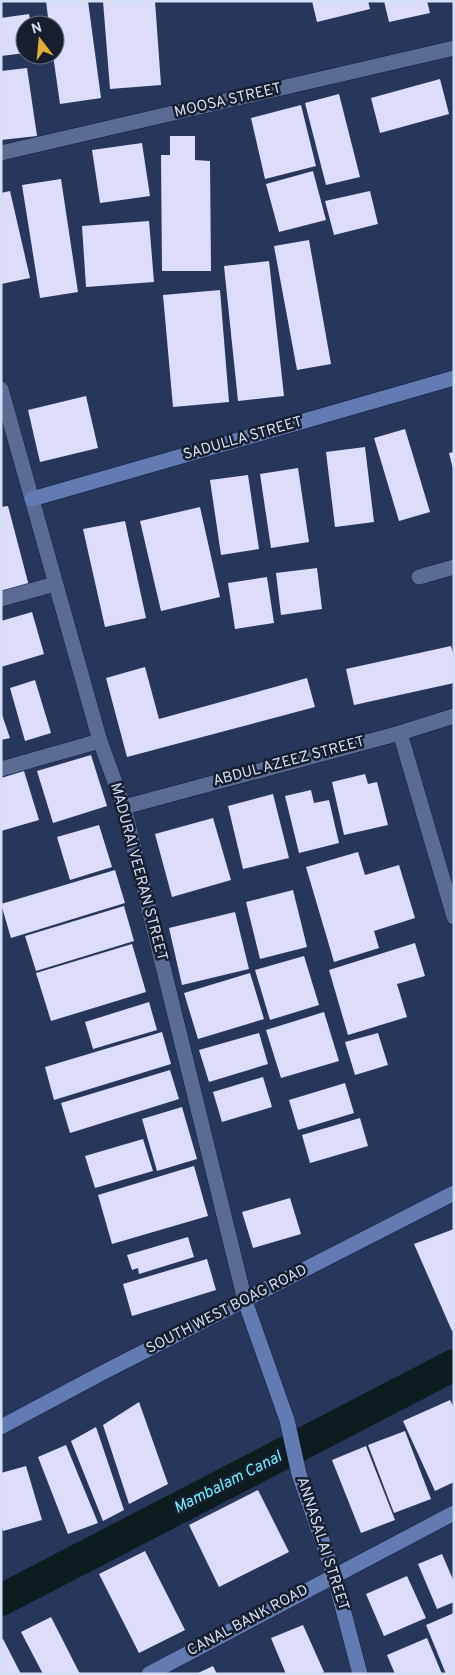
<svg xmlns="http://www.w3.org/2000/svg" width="455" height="1675" font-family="Overpass,sans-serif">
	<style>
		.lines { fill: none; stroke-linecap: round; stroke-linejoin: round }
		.canal { stroke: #0d1d1f; stroke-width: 32 }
		.building { fill: #ddddfb }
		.street-casing { stroke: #0f1c3f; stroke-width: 16 }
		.secondary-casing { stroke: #0f1c3f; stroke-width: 16 }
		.street { stroke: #5a6c94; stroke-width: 15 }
		.secondary { stroke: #637bb3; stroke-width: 15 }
		.labels { text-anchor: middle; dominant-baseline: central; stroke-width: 5; stroke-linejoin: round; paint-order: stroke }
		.street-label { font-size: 15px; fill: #d4dff6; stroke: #171f2f }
		.water-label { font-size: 16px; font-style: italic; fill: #71eefd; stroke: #171f2f }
	</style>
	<rect width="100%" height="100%" fill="#27365b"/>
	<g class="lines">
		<polyline class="canal" points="1,1600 454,1365"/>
	</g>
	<g class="building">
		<polygon points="46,1 88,1 101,98 60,104 53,55 55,55 55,25 49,25"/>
		<polygon points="103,1 155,1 161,85 110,89"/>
		<polygon points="312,1 368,1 370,9 317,22"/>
		<polygon points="384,1 427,1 430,13 389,22"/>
		<polygon points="29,14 31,25 25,25 25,53 1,56 1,18"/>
		<polygon points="27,68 37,136 1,140 1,71"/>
		<polygon points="440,79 449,114 380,133 371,98"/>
		<polygon points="339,94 360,177 326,185 305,103"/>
		<polygon points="301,105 316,166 265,179 251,118"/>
		<polygon points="170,136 195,136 195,160 210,161 211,271 162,271 161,155 170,155"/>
		<polygon points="142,143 150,196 100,203 92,150"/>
		<polygon points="313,171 326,220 279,232 266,184"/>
		<polygon points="61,179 78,292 40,298 22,185"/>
		<polygon points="10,191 30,278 1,284 1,193"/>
		<polygon points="370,191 378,224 334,235 325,201"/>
		<polygon points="149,221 154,282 86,287 82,226"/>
		<polygon points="309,240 331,364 297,370 274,246"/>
		<polygon points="269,261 284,396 238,401 224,266"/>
		<polygon points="220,290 229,402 173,407 163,295"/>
		<polygon points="86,396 98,448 40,462 28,410"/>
		<polygon points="405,429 430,512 399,521 374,438"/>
		<polygon points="365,447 374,522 335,527 326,452"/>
		<polygon points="454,452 454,469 453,469 449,453"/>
		<polygon points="298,468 309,542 271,548 260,474"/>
		<polygon points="248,475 259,549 221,555 210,480"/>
		<polygon points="8,506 29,586 1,593 1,507"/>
		<polygon points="200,507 220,597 161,611 140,521"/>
		<polygon points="125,521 146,618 105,627 83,529"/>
		<polygon points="317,568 322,609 281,615 276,573"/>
		<polygon points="267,577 274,623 235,629 228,583"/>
		<polygon points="32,612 44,654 1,667 1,621"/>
		<polygon points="451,646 454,657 454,683 354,705 346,669"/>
		<polygon points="145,667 159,719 307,678 315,707 127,757 106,678"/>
		<polygon points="35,680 51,733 25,741 10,688"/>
		<polygon points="1,712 10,738 1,740"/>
		<polygon points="91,755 107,806 53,823 37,771"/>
		<polygon points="24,771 39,820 1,831 1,778"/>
		<polygon points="365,774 368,784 377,782 388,825 344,835 332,782"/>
		<polygon points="311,790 314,803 329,800 339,843 299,853 285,796"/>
		<polygon points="273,794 289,858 243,869 228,806"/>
		<polygon points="213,818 231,880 172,897 155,834"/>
		<polygon points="99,825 112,867 70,880 57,837"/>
		<polygon points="358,852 365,875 399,865 415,918 374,931 379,948 334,962 306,867"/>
		<polygon points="115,870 125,903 11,938 1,904"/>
		<polygon points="293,890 307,947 260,959 246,902"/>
		<polygon points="124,906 134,941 36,971 25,936"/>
		<polygon points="235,912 249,969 182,985 169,928"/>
		<polygon points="415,943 425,976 397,984 407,1017 348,1035 329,970"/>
		<polygon points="132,944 146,992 51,1021 36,973"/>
		<polygon points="304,956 319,1005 270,1020 255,970"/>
		<polygon points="250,973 264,1019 198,1039 184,993"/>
		<polygon points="149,1002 157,1030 93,1049 85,1022"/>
		<polygon points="324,1012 339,1061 281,1078 266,1030"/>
		<polygon points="162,1032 171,1064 54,1100 45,1067"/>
		<polygon points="259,1033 268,1064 209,1082 199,1050"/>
		<polygon points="378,1033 388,1065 355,1075 345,1042"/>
		<polygon points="170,1070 179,1099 70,1133 61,1103"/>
		<polygon points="263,1077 272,1107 222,1122 213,1092"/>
		<polygon points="345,1083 354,1113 298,1130 289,1100"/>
		<polygon points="182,1107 197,1159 157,1171 142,1119"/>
		<polygon points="360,1118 368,1146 310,1163 302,1135"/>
		<polygon points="143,1139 153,1171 95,1188 85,1156"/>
		<polygon points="194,1166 208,1216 112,1244 98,1195"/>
		<polygon points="290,1198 301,1234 253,1248 242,1212"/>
		<polygon points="454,1229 454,1330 452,1331 414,1244"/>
		<polygon points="188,1237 194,1257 139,1274 138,1268 132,1270 127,1255"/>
		<polygon points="207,1259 216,1290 132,1316 123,1284"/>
		<polygon points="450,1400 454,1408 454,1482 435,1491 403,1421"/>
		<polygon points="139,1402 168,1484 129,1504 103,1425"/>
		<polygon points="96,1427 124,1510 103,1521 71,1441"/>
		<polygon points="405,1431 431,1499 394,1513 368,1445"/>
		<polygon points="66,1445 98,1523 68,1534 38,1457"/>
		<polygon points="366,1446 395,1520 361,1533 332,1460"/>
		<polygon points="26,1466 42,1520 3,1531 1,1524 1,1473"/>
		<polygon points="258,1490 289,1552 219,1587 189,1525"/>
		<polygon points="145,1551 185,1630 139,1653 99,1574"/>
		<polygon points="442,1554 454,1582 454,1602 437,1609 418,1564"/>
		<polygon points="407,1576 426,1618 384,1636 366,1594"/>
		<polygon points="454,1613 454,1673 446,1674 426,1625"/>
		<polygon points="51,1617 80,1674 43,1674 21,1632"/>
		<polygon points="303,1625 324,1672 320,1674 286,1674 271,1638"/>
		<polygon points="427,1638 442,1674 395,1674 387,1655"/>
		<polygon points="3,1639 21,1674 1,1674 1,1640"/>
		<polygon points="213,1666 217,1674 196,1674"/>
	</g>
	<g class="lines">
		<defs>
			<g id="street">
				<polyline points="1,153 454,48"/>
				<polyline points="1,389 100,741 124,807 245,1301"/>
				<polyline points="419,577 454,567"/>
				<polyline points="1,599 55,584"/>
				<polyline points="400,733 454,917"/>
				<polyline points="1,769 100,741"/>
				<polyline points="124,807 400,733 454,716"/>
			</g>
			<g id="secondary">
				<polyline points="32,499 454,378"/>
				<polyline points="245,1301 287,1420 299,1474 334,1575 360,1674"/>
				<polyline points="1,1427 104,1372 454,1193"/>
				<polyline points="149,1674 454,1513"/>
			</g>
		</defs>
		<use href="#street" class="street-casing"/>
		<use href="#secondary" class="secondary-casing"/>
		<use href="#street" class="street"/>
		<use href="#secondary" class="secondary"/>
	</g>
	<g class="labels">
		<g class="street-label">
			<text transform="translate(228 101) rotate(-13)">MOOSA STREET</text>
			<text transform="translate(243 439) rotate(-16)">SADULLA STREET</text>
			<text transform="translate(289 762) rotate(-15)">ABDUL AZEEZ STREET</text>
			<text transform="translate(138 872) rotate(75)">MADURAI VEERAN STREET</text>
			<text transform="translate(227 1310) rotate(-27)">SOUTH WEST BOAG ROAD</text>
			<text transform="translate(322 1544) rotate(72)">ANNASALAI STREET</text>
			<text transform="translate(248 1621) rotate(-28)">CANAL BANK ROAD</text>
		</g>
		<g class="water-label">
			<text transform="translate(228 1483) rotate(-27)">Mambalam Canal</text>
		</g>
	</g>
	<rect width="455" height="1675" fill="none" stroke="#d4dff6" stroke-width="5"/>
	<g transform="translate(40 40) rotate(344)"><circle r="24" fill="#171f2f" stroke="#636c7f"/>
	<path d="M0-4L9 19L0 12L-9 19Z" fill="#e0af34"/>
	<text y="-8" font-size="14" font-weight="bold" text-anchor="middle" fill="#d4dff6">N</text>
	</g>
</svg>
